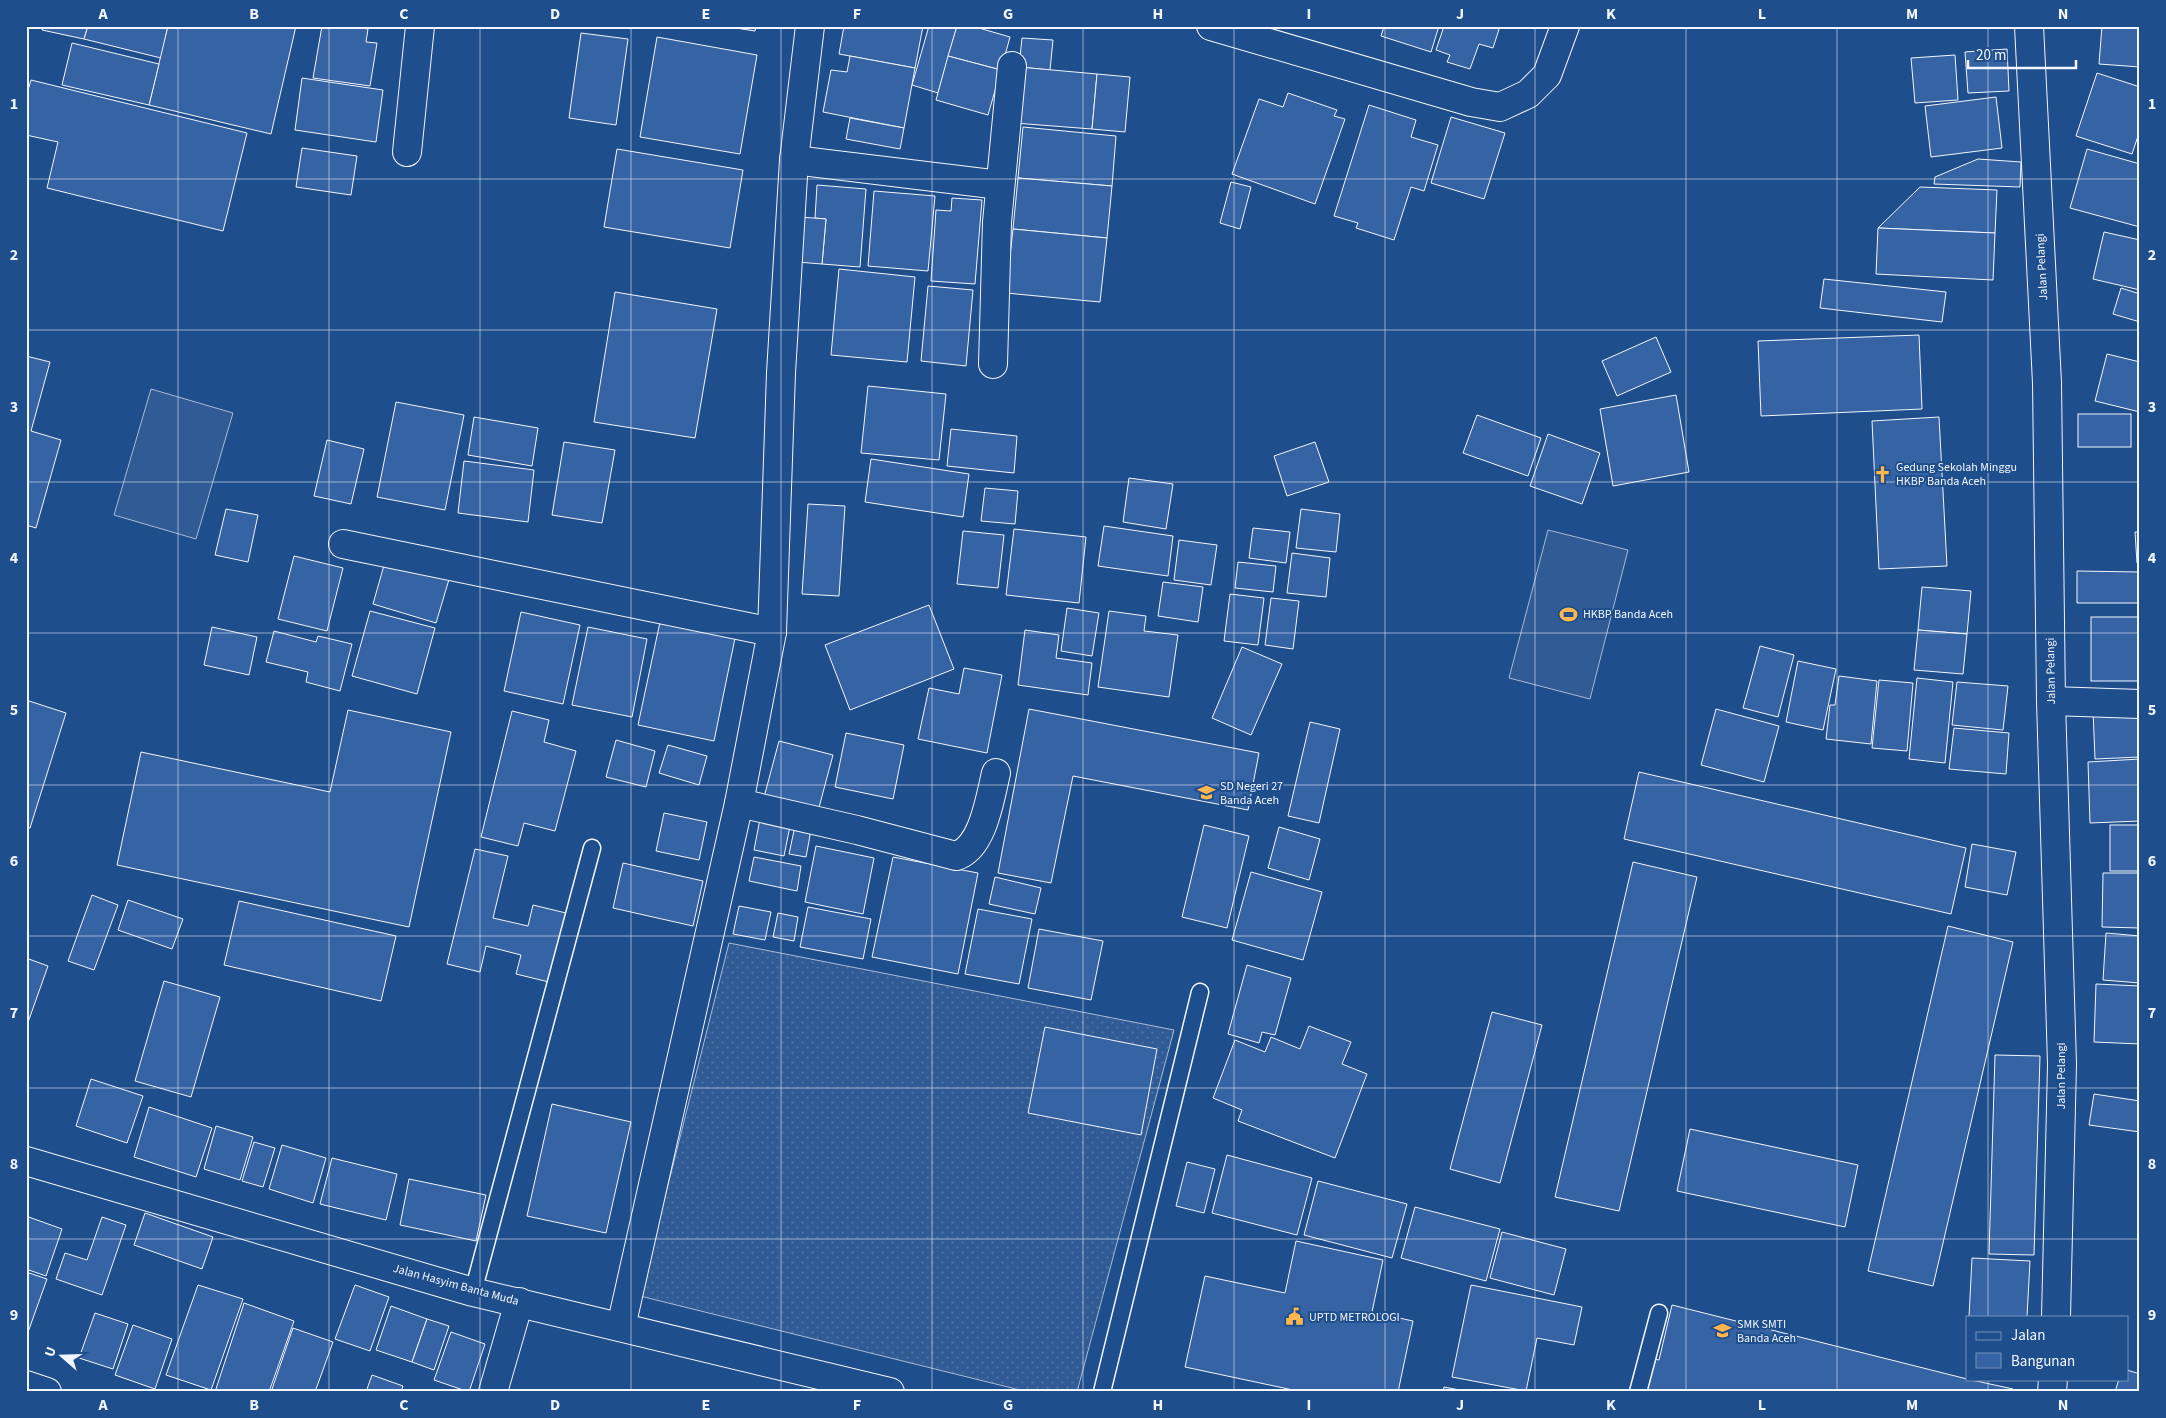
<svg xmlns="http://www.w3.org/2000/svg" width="2166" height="1418" font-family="'Source Sans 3',sans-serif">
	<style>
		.grass { fill: url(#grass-dots); stroke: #a8bbd7 }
		.built { fill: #305b95; stroke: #a8bbd7 }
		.building { fill: #3563a3; stroke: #f2f6ff }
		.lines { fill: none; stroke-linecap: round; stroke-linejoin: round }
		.service-casing { stroke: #f2f6ff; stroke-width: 19 }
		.minor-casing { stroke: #f2f6ff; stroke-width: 30 }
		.service { stroke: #1f4e8c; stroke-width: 16 }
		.minor { stroke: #1f4e8c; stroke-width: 28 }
		.grid { fill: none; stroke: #f2f6ff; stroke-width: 1; stroke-opacity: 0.55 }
		.labels { text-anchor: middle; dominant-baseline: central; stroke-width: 4; stroke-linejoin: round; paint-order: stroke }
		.street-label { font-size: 12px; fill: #f2f6ff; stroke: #1f4e8c }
		.poi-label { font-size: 12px; fill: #f2f6ff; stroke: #1f4e8c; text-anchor: start }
		.neatline { fill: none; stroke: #f2f6ff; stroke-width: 2 }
		.grid-label { font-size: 16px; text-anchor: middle; font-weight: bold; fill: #f2f6ff }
	</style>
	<defs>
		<pattern id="grass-dots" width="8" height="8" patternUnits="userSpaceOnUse" patternTransform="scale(1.25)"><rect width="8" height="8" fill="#305b95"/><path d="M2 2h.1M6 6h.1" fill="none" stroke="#4e73a5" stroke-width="1.8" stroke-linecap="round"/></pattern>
	</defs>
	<rect width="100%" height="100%" fill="#1f4e8c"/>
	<polygon class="grass" points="729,943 1174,1030 1077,1392 1028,1392 640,1296"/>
	<g class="built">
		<polygon points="151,389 233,413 196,539 114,515"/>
		<polygon points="1548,530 1628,550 1590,699 1509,678"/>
	</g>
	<g class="building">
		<polygon points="43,26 88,26 84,39 42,30"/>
		<polygon points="88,26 168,26 161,58 84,39"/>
		<polygon points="168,26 296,26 271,134 149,105"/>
		<polygon points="322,26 351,26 368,29 366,42 377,43 370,86 313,78"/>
		<polygon points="723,26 756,26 755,31"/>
		<polygon points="844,26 923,26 915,68 839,54"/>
		<polygon points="929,26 957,26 938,93 912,85"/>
		<polygon points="957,26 972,26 1010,37 1001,70 948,56"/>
		<polygon points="1384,26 1439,26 1431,52 1381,36"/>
		<polygon points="1444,26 1500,26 1493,48 1479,44 1470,69 1447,62 1450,55 1436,50"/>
		<polygon points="2102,26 2140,28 2140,67 2099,64"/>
		<polygon points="581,33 628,39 616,125 569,118"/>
		<polygon points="657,37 757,55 740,154 640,137"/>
		<polygon points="1022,38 1053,40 1050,70 1019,67"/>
		<polygon points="72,43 159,64 149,105 62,85"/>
		<polygon points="2007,49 2009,91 1968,93 1965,52"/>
		<polygon points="1955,55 1958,100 1915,103 1911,58"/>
		<polygon points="850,56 915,68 904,128 823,112 831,70 847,72"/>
		<polygon points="948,56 1001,70 988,115 936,100"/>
		<polygon points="1019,67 1097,74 1092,129 1014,123"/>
		<polygon points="2097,73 2140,87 2140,130 2132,154 2076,136"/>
		<polygon points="1097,74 1130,77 1125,132 1092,129"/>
		<polygon points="302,78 383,90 376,142 295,130"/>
		<polygon points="31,80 247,133 223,231 47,188 58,142 26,135 26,97"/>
		<polygon points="1288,93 1337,110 1334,116 1345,119 1315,204 1232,174 1259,99 1283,107"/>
		<polygon points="1996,97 2002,148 1931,157 1925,106"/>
		<polygon points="1369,105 1416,120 1411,137 1438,145 1424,191 1411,187 1394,240 1356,228 1358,223 1334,216"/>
		<polygon points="1451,117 1505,133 1484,199 1431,183"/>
		<polygon points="850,118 904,128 900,149 846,139"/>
		<polygon points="1023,127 1116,136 1112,186 1018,178"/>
		<polygon points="302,148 357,156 351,195 296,187"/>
		<polygon points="617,149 743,170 730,248 604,227"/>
		<polygon points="2087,149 2140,164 2140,227 2070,208"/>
		<polygon points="1978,159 2021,162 2020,187 1934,184 1935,177"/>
		<polygon points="1018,178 1112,186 1107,238 1013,229"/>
		<polygon points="1231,182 1251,187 1240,229 1220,223"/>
		<polygon points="817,185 866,189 860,267 822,264 826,219 815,218"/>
		<polygon points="1920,187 1997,190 1995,233 1878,228"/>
		<polygon points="874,191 935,196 928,271 868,266"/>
		<polygon points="952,198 982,200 975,284 931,281 936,210 951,211"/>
		<polygon points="800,217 826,219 822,264 797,262"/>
		<polygon points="1878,228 1995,233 1993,280 1876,274"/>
		<polygon points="1013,229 1107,238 1100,302 1006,293"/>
		<polygon points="2104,232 2140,240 2140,290 2093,279"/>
		<polygon points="839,269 915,277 907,362 831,355"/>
		<polygon points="1824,279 1946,292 1942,322 1820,308"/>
		<polygon points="928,286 973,290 966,366 921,361"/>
		<polygon points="2121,288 2140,294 2140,322 2113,314"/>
		<polygon points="615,292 717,309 695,438 594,422"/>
		<polygon points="1919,335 1922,409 1761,416 1758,341"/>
		<polygon points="1656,337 1671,372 1617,396 1602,361"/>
		<polygon points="2107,354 2140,362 2140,412 2095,401"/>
		<polygon points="26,356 50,362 31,431 61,440 36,528 26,525"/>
		<polygon points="868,386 946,394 939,460 861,453"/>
		<polygon points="1676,395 1689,472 1613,486 1600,409"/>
		<polygon points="396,402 464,415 445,510 377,497"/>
		<rect x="2078" y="414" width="53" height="33"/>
		<polygon points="1477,415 1541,438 1528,476 1463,453"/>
		<polygon points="474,417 538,428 532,466 468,455"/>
		<polygon points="1939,417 1947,566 1879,569 1872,421"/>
		<polygon points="951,429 1017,436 1014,473 947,466"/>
		<polygon points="1548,434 1600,453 1582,504 1530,486"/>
		<polygon points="327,440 364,449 351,504 314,496"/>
		<polygon points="564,442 615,450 602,523 552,515"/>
		<polygon points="1315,442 1329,482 1287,496 1274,456"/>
		<polygon points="871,459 969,474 963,517 865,502"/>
		<polygon points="464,461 534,470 528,522 458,513"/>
		<polygon points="1129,478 1173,484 1166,529 1123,522"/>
		<polygon points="985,488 1018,491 1015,524 981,521"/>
		<polygon points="808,504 845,506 839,596 802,594"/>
		<polygon points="226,509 258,515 248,562 215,555"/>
		<polygon points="1301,509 1340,514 1336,552 1296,548"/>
		<polygon points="1104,526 1173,536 1168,576 1098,566"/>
		<polygon points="1253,528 1290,532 1286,563 1249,558"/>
		<polygon points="1014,529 1086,537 1079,603 1006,595"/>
		<polygon points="963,531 1004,535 998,588 957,584"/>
		<polygon points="2135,532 2140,532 2140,563 2137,563"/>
		<polygon points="1179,540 1217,545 1211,585 1174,580"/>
		<polygon points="1292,553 1330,558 1326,597 1287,593"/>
		<polygon points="294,556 343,568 327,631 278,619"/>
		<polygon points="386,558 450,576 436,623 373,604"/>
		<polygon points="1238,562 1276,566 1273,592 1235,588"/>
		<polygon points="2077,571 2140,572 2140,603 2077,603"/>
		<polygon points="1163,582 1203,587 1198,622 1158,616"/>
		<polygon points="1922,587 1971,591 1967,634 1918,630"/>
		<polygon points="1230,594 1264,598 1258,645 1224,641"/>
		<polygon points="1271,598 1299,601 1293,649 1265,645"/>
		<polygon points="929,605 954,669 850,710 825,645"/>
		<polygon points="1067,608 1099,613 1092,656 1061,651"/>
		<polygon points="370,611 435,628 417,694 352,676"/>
		<polygon points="1109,611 1146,616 1144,631 1178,635 1169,697 1098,687"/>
		<polygon points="521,612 580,625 563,704 504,691"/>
		<rect x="2091" y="617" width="49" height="64"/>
		<polygon points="660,622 735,638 714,741 638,725"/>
		<polygon points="212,627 257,637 249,675 204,665"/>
		<polygon points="588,627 647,639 632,717 572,705"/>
		<polygon points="1025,630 1059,635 1056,658 1092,663 1088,695 1018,685"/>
		<polygon points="1918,630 1967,634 1963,674 1914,670"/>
		<polygon points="274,631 316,642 318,636 352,644 340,691 306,682 308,672 266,662"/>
		<polygon points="1760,646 1794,655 1778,717 1743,708"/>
		<polygon points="1242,647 1282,664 1251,735 1212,718"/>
		<polygon points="1798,661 1836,669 1823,730 1786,722"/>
		<polygon points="964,668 1002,675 987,753 918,739 929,688 959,694"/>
		<polygon points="1839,676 1877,681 1871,744 1826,739 1830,705 1835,705"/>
		<polygon points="1917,678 1953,682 1945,763 1909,759"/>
		<polygon points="1879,680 1913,683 1907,751 1872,748"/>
		<polygon points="1957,682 2008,686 2003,730 1952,725"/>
		<polygon points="26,700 66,713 30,828 26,827"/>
		<polygon points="2140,707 2140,757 2095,759 2093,710"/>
		<polygon points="1029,709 1259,753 1248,810 1073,776 1051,883 998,873"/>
		<polygon points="1716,709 1779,726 1764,782 1701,765"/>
		<polygon points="348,710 451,732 409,927 117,865 141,752 330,792"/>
		<polygon points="512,711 549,720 544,742 576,751 555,831 524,823 518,846 481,837"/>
		<polygon points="1310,722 1340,729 1319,823 1288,816"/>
		<polygon points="1954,728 2009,733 2006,774 1949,769"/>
		<polygon points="846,733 904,745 893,799 835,787"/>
		<polygon points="616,740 655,751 646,787 606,777"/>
		<polygon points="779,741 833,755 817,815 763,801"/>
		<polygon points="668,745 707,756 699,785 659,773"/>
		<polygon points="2140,759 2140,821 2090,823 2088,762"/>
		<polygon points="1639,772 1966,848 1951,914 1624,839"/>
		<polygon points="664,813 707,822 699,860 656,851"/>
		<polygon points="760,819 790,826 784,856 754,850"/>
		<polygon points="1204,825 1249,836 1227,928 1182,917"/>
		<rect x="2110" y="825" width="30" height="46"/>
		<polygon points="795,826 811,830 806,857 789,854"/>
		<polygon points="1279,827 1320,839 1309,880 1268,868"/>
		<polygon points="1972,844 2016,852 2007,895 1965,887"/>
		<polygon points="816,846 874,858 863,914 805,902"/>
		<polygon points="475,849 508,856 493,918 528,926 533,905 566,913 549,982 516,974 521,955 486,946 480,972 447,964"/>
		<polygon points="754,857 801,866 797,891 749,881"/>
		<polygon points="893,857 978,873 958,974 872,957"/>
		<polygon points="1633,862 1697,877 1619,1211 1555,1197"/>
		<polygon points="623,863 703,881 693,926 613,908"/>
		<polygon points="1251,872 1322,892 1303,960 1232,940"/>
		<polygon points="2103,873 2140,873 2140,928 2102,927"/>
		<polygon points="995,877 1041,888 1035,914 989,904"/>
		<polygon points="92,895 118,905 94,970 68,961"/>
		<polygon points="128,900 183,919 172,949 118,930"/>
		<polygon points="239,901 396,936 381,1001 224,965"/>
		<polygon points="739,906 771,912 765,940 733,934"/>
		<polygon points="808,907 871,919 863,959 800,947"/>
		<polygon points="978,909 1032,919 1019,984 965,974"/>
		<polygon points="778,913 798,917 794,941 773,937"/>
		<polygon points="1948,926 2013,942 1933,1286 1868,1271"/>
		<polygon points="1039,929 1103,941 1091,1000 1028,988"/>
		<polygon points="2106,933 2140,936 2140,983 2103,980"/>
		<polygon points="26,958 48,966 26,1028"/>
		<polygon points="1247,965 1291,978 1275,1035 1262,1032 1259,1043 1228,1034"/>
		<polygon points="164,981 220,997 191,1097 135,1081"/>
		<polygon points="2096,984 2140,986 2140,1044 2094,1042"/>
		<polygon points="1492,1012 1542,1025 1500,1183 1450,1169"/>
		<polygon points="1309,1026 1351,1042 1342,1064 1367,1074 1335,1158 1238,1121 1242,1110 1213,1098 1235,1040 1265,1052 1271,1037 1300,1049"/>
		<polygon points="1045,1027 1157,1049 1141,1135 1028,1113"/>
		<polygon points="1995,1055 2040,1056 2034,1255 1989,1254"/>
		<polygon points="91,1079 143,1096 127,1143 76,1126"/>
		<polygon points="2094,1094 2140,1101 2140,1132 2089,1125"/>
		<polygon points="552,1104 631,1122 606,1233 527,1216"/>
		<polygon points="149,1107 212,1128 196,1177 134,1157"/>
		<polygon points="216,1126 253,1137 240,1180 204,1169"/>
		<polygon points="1690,1129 1858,1165 1845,1227 1677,1191"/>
		<polygon points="254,1142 275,1148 263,1187 242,1181"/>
		<polygon points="282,1145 326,1158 313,1203 269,1189"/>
		<polygon points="1227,1155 1312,1178 1297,1235 1212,1213"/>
		<polygon points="332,1158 397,1174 386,1220 320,1204"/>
		<polygon points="1187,1162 1215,1169 1204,1213 1176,1206"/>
		<polygon points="409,1179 486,1195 476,1241 400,1225"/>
		<polygon points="1318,1181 1407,1204 1392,1258 1304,1235"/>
		<polygon points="1415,1207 1500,1229 1486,1281 1401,1258"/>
		<polygon points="145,1213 213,1237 202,1269 134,1245"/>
		<polygon points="26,1216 62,1229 46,1276 26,1269"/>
		<polygon points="102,1217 126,1225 102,1295 56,1279 65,1253 87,1260"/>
		<polygon points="1502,1232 1566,1249 1554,1295 1490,1278"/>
		<polygon points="1296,1241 1383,1260 1372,1312 1413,1321 1398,1392 1293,1392 1293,1390 1185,1367 1205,1276 1285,1293"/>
		<polygon points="1972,1258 2030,1261 2027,1317 1969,1317"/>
		<polygon points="26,1272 47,1279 27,1335 26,1335"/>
		<polygon points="198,1285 243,1299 211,1390 166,1375"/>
		<polygon points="355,1285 389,1297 370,1351 335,1339"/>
		<polygon points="1471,1285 1582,1307 1574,1345 1537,1338 1526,1391 1452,1377"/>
		<polygon points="244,1303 294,1321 269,1392 215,1392"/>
		<polygon points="1672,1305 1967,1379 2013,1389 2012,1392 1643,1392 1651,1358 1659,1360"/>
		<polygon points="391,1306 427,1319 412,1362 376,1350"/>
		<polygon points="95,1313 128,1324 113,1369 79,1358"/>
		<polygon points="427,1319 449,1326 434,1370 412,1362"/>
		<polygon points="133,1325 172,1339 155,1389 115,1375"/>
		<polygon points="293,1328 333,1342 315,1392 271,1392"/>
		<polygon points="451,1332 485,1344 469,1392 434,1380"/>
		<polygon points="2127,1370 2140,1374 2140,1392 2115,1392 2119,1379 2127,1379"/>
		<polygon points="372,1375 403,1386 401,1392 366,1392"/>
		<polygon points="1444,1387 1470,1392 1443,1392"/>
	</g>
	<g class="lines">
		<defs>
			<g id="service">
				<polyline points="473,1292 592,848"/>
				<polyline points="1102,1392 1200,992"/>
				<polyline points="1638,1392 1659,1313"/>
			</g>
			<g id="minor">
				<polyline points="1211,26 1471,102 1500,107 1528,94 1547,75 1565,26"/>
				<polyline points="2029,26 2047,383 2051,701 2062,1064 2056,1317"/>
				<polyline points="407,152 420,26"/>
				<polyline points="794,160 1000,185"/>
				<polyline points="993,364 997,222 1012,66"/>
				<polyline points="343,544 772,632"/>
				<polyline points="2051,701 2140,704"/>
				<path d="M739 803 857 830 956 856C983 848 990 798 996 773"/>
				<polyline points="26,1161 473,1292 890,1392"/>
				<polyline points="621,1327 739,803 772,632 781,373 794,160 810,26"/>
				<polyline points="26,1385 47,1392"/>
				<polyline points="493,1392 519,1302"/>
				<polyline points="2052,1392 2053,1379"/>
			</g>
		</defs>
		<use href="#service" class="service-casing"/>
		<use href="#minor" class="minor-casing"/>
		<use href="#service" class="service"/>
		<use href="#minor" class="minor"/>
	</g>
	<path class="grid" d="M178 26V1392M329 26V1392M480 26V1392M631 26V1392M781 26V1392M932 26V1392M1083 26V1392M1234 26V1392M1385 26V1392M1535 26V1392M1686 26V1392M1837 26V1392M1988 26V1317M26 179H2140M26 330H2140M26 482H2140M26 633H2140M26 785H2140M26 936H2140M26 1088H2140M26 1239H2140M1988 1379V1392"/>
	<defs>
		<symbol id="church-bare" viewBox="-9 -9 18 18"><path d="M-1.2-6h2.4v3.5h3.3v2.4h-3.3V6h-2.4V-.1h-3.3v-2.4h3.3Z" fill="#ffb74d" stroke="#1f4e8c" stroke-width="2.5" paint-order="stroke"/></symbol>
		<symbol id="stadium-bare" viewBox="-9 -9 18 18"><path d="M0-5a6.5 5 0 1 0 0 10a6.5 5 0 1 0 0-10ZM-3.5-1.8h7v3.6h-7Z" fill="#ffb74d" stroke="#1f4e8c" stroke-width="2.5" paint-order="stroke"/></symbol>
		<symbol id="school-bare" viewBox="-9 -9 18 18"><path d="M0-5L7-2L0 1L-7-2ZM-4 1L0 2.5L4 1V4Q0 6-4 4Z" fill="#ffb74d" stroke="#1f4e8c" stroke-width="2.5" paint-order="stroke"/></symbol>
		<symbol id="civic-bare" viewBox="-9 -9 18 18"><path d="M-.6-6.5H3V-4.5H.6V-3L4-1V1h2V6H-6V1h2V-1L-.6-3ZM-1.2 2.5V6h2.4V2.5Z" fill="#ffb74d" stroke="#1f4e8c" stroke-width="2.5" paint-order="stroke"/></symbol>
	</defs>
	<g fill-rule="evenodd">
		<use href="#church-bare" x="1870" y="462" width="25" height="25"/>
		<use href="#stadium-bare" x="1556" y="602" width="25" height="25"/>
		<use href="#school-bare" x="1194" y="780" width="25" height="25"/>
		<use href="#civic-bare" x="1282" y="1304" width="25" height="25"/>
		<use href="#school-bare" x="1710" y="1318" width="25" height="25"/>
	</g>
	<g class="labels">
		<g class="street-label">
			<text transform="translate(2042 267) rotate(-93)">Jalan Pelangi</text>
			<text transform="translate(2051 671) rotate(-91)">Jalan Pelangi</text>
			<text transform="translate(2061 1076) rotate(-90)">Jalan Pelangi</text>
			<text transform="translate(456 1285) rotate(15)">Jalan Hasyim Banta Muda</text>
		</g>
		<g class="poi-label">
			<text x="1896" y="467">Gedung Sekolah Minggu<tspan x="1896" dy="14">HKBP Banda Aceh</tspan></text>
			<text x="1583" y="614">HKBP Banda Aceh</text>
			<text x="1220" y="786">SD Negeri 27<tspan x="1220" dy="14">Banda Aceh</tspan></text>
			<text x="1309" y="1317">UPTD METROLOGI</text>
			<text x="1737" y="1324">SMK SMTI<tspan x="1737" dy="14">Banda Aceh</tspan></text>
		</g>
	</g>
	<rect width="2166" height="1418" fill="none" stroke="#1f4e8c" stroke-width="55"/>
	<rect x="1966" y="1316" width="162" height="65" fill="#1f4e8c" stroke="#7391ba"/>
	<rect x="1976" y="1332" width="25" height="8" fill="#1f4e8c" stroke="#7391ba"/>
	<text x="2011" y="1340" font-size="15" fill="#f2f6ff">Jalan</text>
	<rect x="1976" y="1353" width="25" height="15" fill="#3563a3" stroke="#7391ba"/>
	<text x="2011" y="1366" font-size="15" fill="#f2f6ff">Bangunan</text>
	<g transform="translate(62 1356) rotate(290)" stroke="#1f4e8c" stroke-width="4" paint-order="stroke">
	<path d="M0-4L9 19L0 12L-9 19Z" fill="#f2f6ff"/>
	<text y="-8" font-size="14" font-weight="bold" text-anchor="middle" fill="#f2f6ff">U</text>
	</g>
	<path d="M1968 60v8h108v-8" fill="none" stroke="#f2f6ff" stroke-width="2.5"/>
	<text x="1976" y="60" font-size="15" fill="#f2f6ff" stroke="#1f4e8c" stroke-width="4" paint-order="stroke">20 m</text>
	<rect x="28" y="28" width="2110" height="1362" class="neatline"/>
	<g class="grid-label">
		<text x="103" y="19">A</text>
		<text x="254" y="19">B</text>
		<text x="404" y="19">C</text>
		<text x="555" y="19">D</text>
		<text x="706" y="19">E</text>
		<text x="857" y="19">F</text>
		<text x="1008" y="19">G</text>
		<text x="1158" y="19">H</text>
		<text x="1309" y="19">I</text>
		<text x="1460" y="19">J</text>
		<text x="1611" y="19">K</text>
		<text x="1762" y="19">L</text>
		<text x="1912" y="19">M</text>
		<text x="2063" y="19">N</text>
		<text x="14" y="109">1</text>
		<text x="2152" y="109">1</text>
		<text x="14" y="260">2</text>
		<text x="2152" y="260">2</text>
		<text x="14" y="412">3</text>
		<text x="2152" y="412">3</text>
		<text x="14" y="563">4</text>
		<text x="2152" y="563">4</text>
		<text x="14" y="715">5</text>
		<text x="2152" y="715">5</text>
		<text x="14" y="866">6</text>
		<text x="2152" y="866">6</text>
		<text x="14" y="1018">7</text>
		<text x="2152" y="1018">7</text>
		<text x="14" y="1169">8</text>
		<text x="2152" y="1169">8</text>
		<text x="14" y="1320">9</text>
		<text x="2152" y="1320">9</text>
		<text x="103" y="1410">A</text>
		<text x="254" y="1410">B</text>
		<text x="404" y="1410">C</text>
		<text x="555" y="1410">D</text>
		<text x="706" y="1410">E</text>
		<text x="857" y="1410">F</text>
		<text x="1008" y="1410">G</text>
		<text x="1158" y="1410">H</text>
		<text x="1309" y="1410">I</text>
		<text x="1460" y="1410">J</text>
		<text x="1611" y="1410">K</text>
		<text x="1762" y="1410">L</text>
		<text x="1912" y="1410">M</text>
		<text x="2063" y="1410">N</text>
	</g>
</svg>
